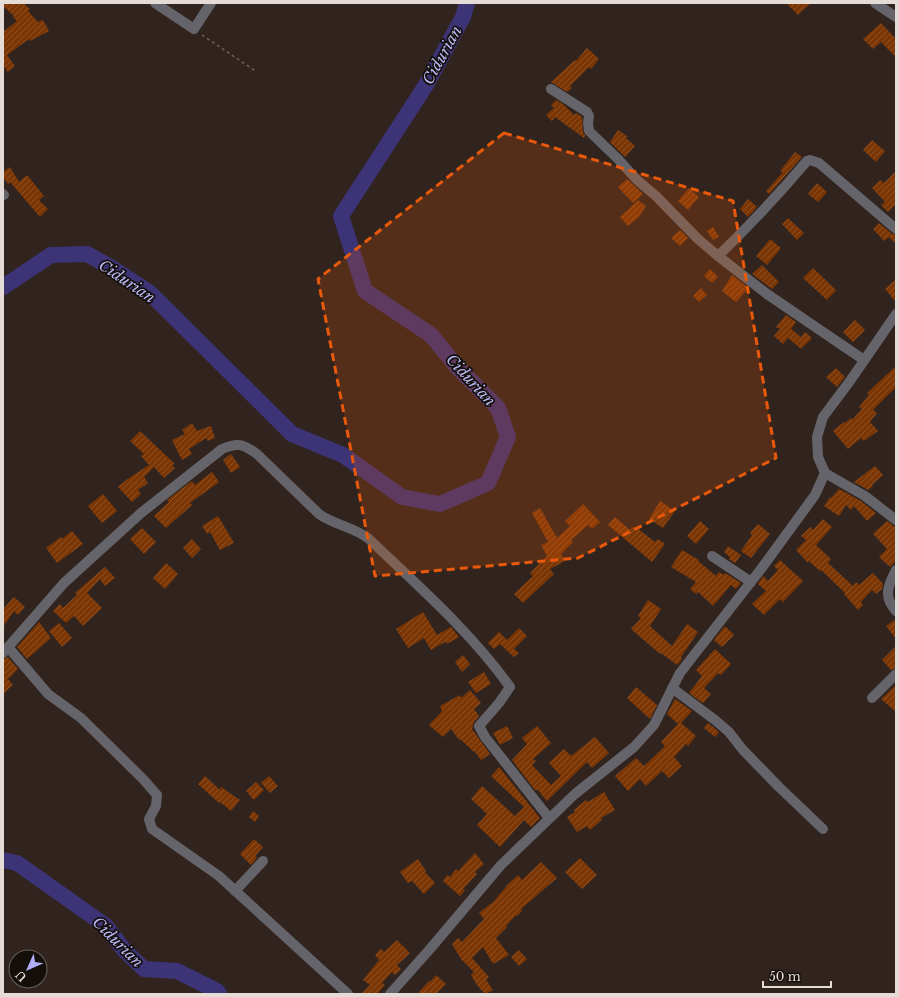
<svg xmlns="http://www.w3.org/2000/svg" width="899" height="997" font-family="'Libre Baskerville',serif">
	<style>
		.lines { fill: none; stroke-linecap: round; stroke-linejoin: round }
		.river { stroke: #3d3377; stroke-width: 16 }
		.building { fill: url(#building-hatch) }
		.path { stroke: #6e625c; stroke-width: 1.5; stroke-dasharray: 3 3; stroke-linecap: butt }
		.minor { stroke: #64646a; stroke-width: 10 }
		.marked { fill: #e8590c; fill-opacity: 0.2; stroke: #e8590c; stroke-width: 3; stroke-dasharray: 8 5; stroke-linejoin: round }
		.labels { text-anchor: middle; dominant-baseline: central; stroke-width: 3.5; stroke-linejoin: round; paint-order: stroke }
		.water-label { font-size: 15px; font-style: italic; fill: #bab8f5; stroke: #150f0c }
	</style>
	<defs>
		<pattern id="building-hatch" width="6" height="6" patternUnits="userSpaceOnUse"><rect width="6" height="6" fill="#7c3604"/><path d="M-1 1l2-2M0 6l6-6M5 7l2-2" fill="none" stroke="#8e5228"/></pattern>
	</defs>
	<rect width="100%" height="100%" fill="#31241e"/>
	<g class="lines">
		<g class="river">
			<polyline points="3,287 51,255 87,254 112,268 150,293 292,434 343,455 402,497 440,504 488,483 508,437 498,408 457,367 431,335 365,291 341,216 426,85 463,17 467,3"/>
			<polyline points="3,860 17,863 106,926 124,950 144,969 177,971 217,991 219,994"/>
		</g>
	</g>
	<g class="building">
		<polygon points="3,3 23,3 30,9 28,11 38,22 43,20 49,31 30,41 29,39 7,55 15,66 8,72 3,65 3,32 17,21 13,17 14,16 3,6"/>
		<polygon points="786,3 811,3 798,15"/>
		<polygon points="881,23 896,39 896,57 881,42 873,49 863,39"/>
		<polygon points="587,48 599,59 591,69 589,67 570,86 572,88 567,92 551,82 575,60 576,61"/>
		<polygon points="556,100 563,104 574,115 576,113 582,117 583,132 585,136 584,138 555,117 552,121 546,115 554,108 551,105"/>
		<polygon points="618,130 627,136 626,138 635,146 625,157 610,142"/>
		<polygon points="872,140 885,151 876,162 863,150"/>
		<polygon points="795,152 802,157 769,194 766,191 783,172 780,171"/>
		<polygon points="10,167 19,182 27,175 44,196 39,200 48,209 40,217 10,182 8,184 3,177 3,172"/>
		<polygon points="896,171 896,204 888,212 881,205 885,202 872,188 880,180 884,183"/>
		<polygon points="627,179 643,194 633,203 618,187"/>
		<polygon points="817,183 827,192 818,202 808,194"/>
		<polygon points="689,188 699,197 688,210 678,201"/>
		<polygon points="748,199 757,207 748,217 740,209"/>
		<polygon points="638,200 646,206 639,217 628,226 620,217"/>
		<polygon points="788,218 804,233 797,240 782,224"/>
		<polygon points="879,223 892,234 896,235 896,244 889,237 884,241 873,229"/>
		<polygon points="713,227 719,237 713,240 707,231"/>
		<polygon points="680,230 688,238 680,246 671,238"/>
		<polygon points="770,239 781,248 767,265 756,256"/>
		<polygon points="762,265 779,282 772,289 752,274"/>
		<polygon points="813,268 836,290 827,300 803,278"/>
		<polygon points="710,269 718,277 712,283 704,276"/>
		<polygon points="732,275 750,289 748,291 747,290 736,302 722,291"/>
		<polygon points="896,279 896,302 885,289"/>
		<polygon points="701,288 707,295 699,302 693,296"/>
		<polygon points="786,315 796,322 791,329 801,337 805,332 812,338 801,349 788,338 783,344 774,336 780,329 776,327"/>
		<polygon points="855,320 865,330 853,342 843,332"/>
		<polygon points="896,366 896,387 873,410 877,413 870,422 878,431 864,441 861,438 848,449 833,431 844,422 845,423 851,418 852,420 862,409 859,407 869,395 867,393"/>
		<polygon points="836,368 845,377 837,387 826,377"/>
		<polygon points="192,423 197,431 211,426 215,438 208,441 206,438 189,449 192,454 182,460 172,440 185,434 182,430"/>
		<polygon points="140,431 175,464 172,465 175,468 164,478 154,467 144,477 148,483 138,490 141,494 132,502 118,487 126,480 149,465 141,456 144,454 130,441"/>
		<polygon points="231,454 240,467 231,473 223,460"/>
		<polygon points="875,466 883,475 872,485 873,486 868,490 854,482"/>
		<polygon points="212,472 219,482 190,503 192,505 166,528 154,516 169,502 167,500 192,481 195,485"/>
		<polygon points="839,489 861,501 876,513 867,521 854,506 851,510 846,505 839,516 824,506 830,497 831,498"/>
		<polygon points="103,494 117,511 102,523 88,506"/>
		<polygon points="660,501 675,511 663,528 649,519"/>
		<polygon points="583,504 600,522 592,529 588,525 571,540 573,542 561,554 565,561 550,569 554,574 523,603 514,594 533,576 530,573 547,556 541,545 548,542 532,513 540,508 557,538 570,526 565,521"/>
		<polygon points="218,516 234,543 220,550 210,532 207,534 202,526"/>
		<polygon points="615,517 630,530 633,527 636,527 655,542 658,539 665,544 652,562 608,525"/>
		<polygon points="823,519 832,527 816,545 831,559 828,563 853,586 856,582 859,585 873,573 883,584 882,589 876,594 872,590 861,602 863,605 858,610 844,594 845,593 821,570 820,571 809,561 808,563 796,550 806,540 801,536 810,527 813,530"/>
		<polygon points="700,521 709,529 696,544 687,536"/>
		<polygon points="887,521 896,528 896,561 890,567 879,557 887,549 873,534"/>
		<polygon points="758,524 770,534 751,558 741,551 752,535 750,533"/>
		<polygon points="142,528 156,542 144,554 130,539"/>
		<polygon points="72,531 83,544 57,563 46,548 61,537 62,539"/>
		<polygon points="192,539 201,549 192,558 183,548"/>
		<polygon points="728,546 741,555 735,563 729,559 730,557 724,552"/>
		<polygon points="682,550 699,560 698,561 716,576 719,572 724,575 725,573 741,583 736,589 731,585 713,606 698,592 696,594 690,589 696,582 671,567"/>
		<polygon points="780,560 803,581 783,602 780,599 764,615 752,604 766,591 758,584 763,576 768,581 778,570 774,566"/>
		<polygon points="166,563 178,574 165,589 153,578"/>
		<polygon points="105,567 115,578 105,586 100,579 87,593 102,608 83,626 74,616 66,623 53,611 60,604 63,608 77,595 75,593"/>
		<polygon points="14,597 25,607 18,615 14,611 3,627 3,609"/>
		<polygon points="648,600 661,609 650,626 672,646 687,624 698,632 681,657 682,659 677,665 661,653 660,654 631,629 641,618 638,616"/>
		<polygon points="423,612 437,635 451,627 459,637 447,644 446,642 443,643 431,650 424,638 408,648 396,629"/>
		<polygon points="896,619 896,639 886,626"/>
		<polygon points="39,622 51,638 27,659 17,647"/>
		<polygon points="59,623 72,638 62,647 49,631"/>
		<polygon points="725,626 734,635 722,647 714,640"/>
		<polygon points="519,628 527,636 514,649 519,653 514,657 500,644 494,649 488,643 499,632 507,640"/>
		<polygon points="896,646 896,668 891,670 882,660"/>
		<polygon points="715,649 731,664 721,675 718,673 704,688 711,694 703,703 689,693 702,676 696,670"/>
		<polygon points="463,655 470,664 462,672 455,662"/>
		<polygon points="8,657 18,669 8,679 13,685 3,694 3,659"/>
		<polygon points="484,672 491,684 476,693 468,682"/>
		<polygon points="896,685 896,712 881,699"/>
		<polygon points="636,687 657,705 650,719 627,698"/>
		<polygon points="470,690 481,703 474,709 479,716 474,722 472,729 490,754 481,760 474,751 474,752 460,739 459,740 451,729 443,737 429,725 442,711 440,706 460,695 461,698"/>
		<polygon points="675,699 692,711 681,723 696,736 688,746 686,744 674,757 682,766 669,778 662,771 646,786 640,779 628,791 615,776 636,758 644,766 665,746 661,742 678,724 667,714"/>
		<polygon points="708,723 719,732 715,737 704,728"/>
		<polygon points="507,726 513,738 500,745 493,733"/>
		<polygon points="537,726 551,743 533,759 536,761 532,765 551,785 561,776 549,763 564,749 571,756 595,737 609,753 592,768 587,762 547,801 538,790 535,790 512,760 527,744 522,738"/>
		<polygon points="499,767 540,818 531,827 524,820 500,847 477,825 487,814 471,799 482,786 515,816 524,807 491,776"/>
		<polygon points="205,776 220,790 221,787 240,800 231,811 220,802 219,803 198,784"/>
		<polygon points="269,776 278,786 270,793 261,783"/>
		<polygon points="256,782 264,790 254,800 246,791"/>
		<polygon points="604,792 615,810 601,818 602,820 590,830 587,826 577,832 567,817 575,812 574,810 586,800 588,802"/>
		<polygon points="253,811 259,816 255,822 249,817"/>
		<polygon points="254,839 263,847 255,856 257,858 251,865 240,854"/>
		<polygon points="475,853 484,864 475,872 477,874 463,889 465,890 460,896 443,881 447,875 450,877 456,869 458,871"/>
		<polygon points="580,858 597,875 582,889 565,872"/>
		<polygon points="418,859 426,871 425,872 435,883 424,894 412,881 408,883 400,872"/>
		<polygon points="541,862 557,878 521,909 522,911 517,916 516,915 506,926 507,927 496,938 509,955 493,964 483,947 472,958 489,977 486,980 493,990 485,994 477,985 471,975 474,972 461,959 452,944 458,938 462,942 484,919 479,913 493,902 506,887 506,886 518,875 522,880"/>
		<polygon points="397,940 410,953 397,965 401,969 395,975 392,972 382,983 385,985 377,994 361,994 370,985 363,980 379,960 375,955 381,949 384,952"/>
		<polygon points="519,950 527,959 519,966 511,957"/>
		<polygon points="436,975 446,984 436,994 417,994 429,981 430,982"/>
	</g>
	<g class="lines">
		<polyline class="path" points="202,35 257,72"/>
		<g class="minor">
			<polyline points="155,3 194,29 211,3"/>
			<polyline points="875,3 896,17"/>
			<path d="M551 89 587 112 589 116 588 123 589 131 618 159 637 180 656 196 698 239 718 256C749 226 779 194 807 161L810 160 819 163 896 229"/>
			<polyline points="3,194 4,195"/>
			<polyline points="718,256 767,294 864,360"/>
			<polyline points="825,473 865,496 896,520"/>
			<polyline points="712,556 751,582"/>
			<path d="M896 570C888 585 883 597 896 611"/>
			<polyline points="8,647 48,694 81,718 143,779 157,795 156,806 149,819 152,829 219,876 348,994"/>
			<path d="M3 653 64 583 141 513 222 449C238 442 243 444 257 454L319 514C334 525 354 527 369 539 418 586 470 631 510 687L499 703 479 726 485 737 549 818"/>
			<polyline points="672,688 715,720 729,732 743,750 779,787 823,829"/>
			<polyline points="872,698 896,674"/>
			<polyline points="235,891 263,861"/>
			<polyline points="390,994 430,949 501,865 575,794 634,747 654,725 680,673 761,569 815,495 825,473 818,457 817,437 823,417 850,381 896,314"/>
		</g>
	</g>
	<path class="marked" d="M504 133 733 201 776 458 578 558 375 576 318 279Z"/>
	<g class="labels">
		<g class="water-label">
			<text transform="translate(442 55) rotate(-61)">Cidurian</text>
			<text transform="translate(127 281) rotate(34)">Cidurian</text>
			<text transform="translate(471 380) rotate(47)">Cidurian</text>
			<text transform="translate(118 942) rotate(45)">Cidurian</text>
		</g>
	</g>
	<rect width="899" height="997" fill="none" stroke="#e5dcd7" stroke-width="8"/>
	<g transform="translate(28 969) rotate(225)"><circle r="19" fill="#150f0c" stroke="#68615d"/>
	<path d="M0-3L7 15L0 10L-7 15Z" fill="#b1adfa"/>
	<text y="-6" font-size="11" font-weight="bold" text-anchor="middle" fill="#e5dcd7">U</text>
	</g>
	<path d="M763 981v6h68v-6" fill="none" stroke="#e5dcd7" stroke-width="2"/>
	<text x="769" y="981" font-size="12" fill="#e5dcd7" stroke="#150f0c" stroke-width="3" paint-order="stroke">50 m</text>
</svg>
